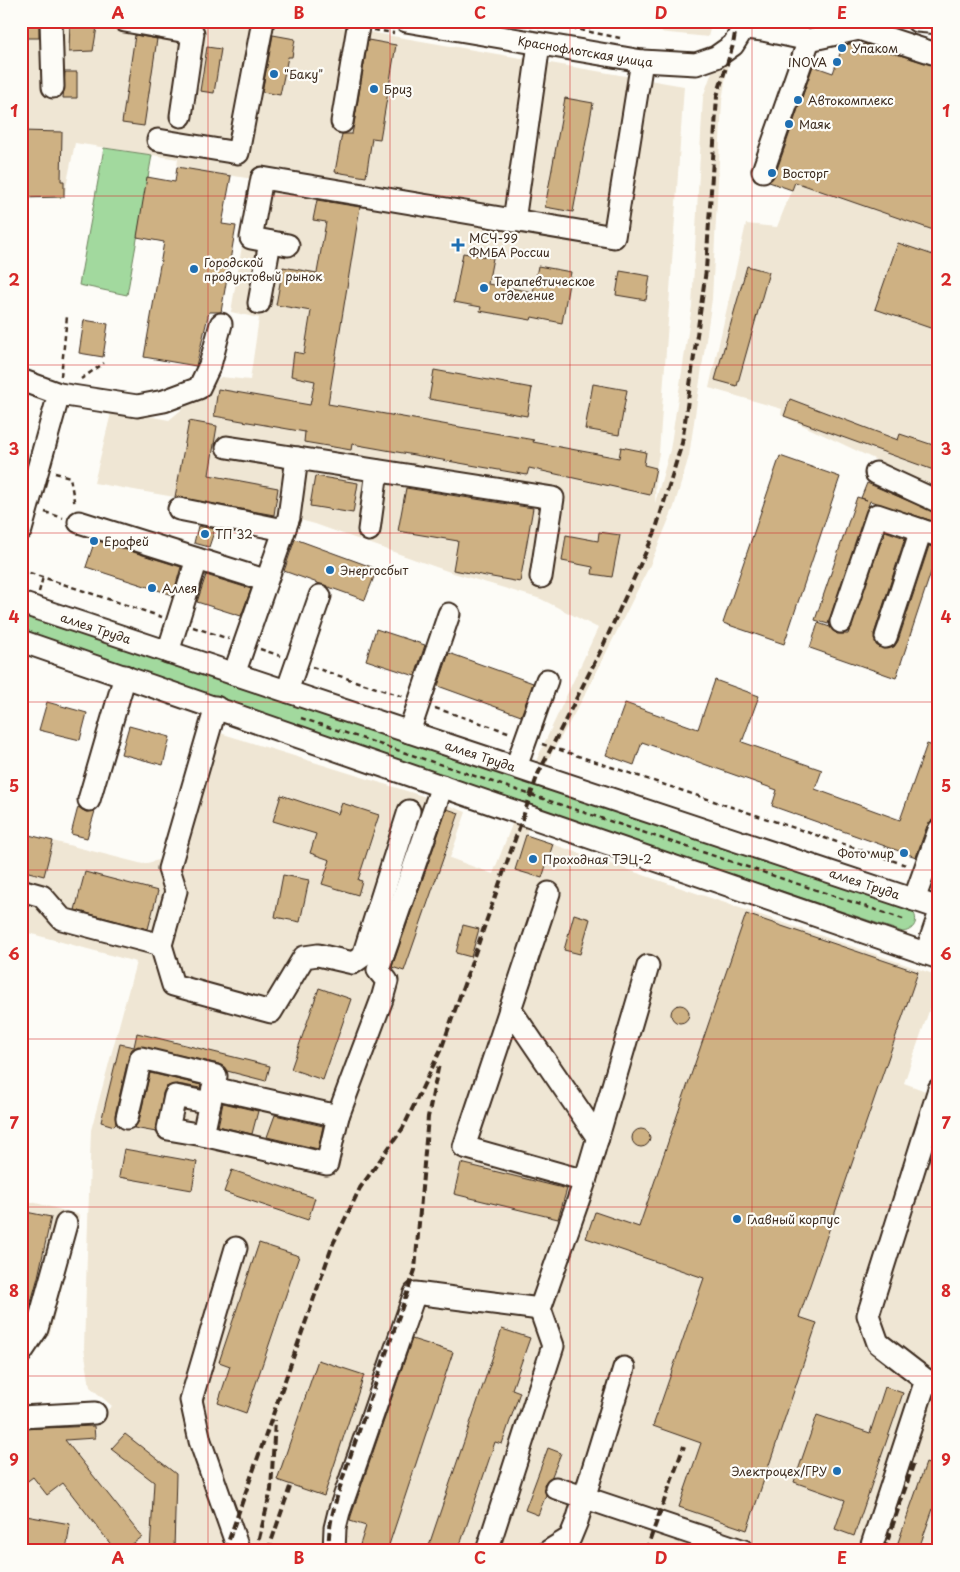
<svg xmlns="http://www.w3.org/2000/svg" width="960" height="1572" font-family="'Playpen Sans',sans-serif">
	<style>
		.built { fill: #efe6d4 }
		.green { fill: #a2d99e; stroke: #6e825e }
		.building { fill: #ceb183; stroke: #3b2a1e }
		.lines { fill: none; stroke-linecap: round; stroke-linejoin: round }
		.minor-casing { stroke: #3b2a1e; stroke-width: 25 }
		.path { stroke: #3b2a1e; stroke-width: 2.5; stroke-dasharray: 5 4; stroke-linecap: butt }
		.minor { stroke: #fdfcf7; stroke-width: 21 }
		.rail { stroke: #3b2a1e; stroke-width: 4; stroke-dasharray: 8 4; stroke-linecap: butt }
		.grid { fill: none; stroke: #d62828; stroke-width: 1; stroke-opacity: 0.55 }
		.poi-dot { fill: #1f6fb2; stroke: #fdfcf7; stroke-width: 2 }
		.labels { text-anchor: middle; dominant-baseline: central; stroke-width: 4.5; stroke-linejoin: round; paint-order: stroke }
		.poi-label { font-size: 12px; fill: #3b2a1e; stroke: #fdfcf7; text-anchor: start }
		.street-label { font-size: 12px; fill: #3b2a1e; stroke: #fdfcf7 }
		.neatline { fill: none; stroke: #d62828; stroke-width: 2 }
		.grid-label { font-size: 16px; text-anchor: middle; font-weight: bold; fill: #d62828 }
	</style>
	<rect width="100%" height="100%" fill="#fdfcf7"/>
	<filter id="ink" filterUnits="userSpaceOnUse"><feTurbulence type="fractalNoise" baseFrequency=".02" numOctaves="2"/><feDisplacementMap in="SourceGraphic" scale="10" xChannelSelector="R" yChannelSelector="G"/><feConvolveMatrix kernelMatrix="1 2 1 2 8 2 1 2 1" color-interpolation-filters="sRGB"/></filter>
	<g filter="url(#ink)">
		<g class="built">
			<polygon points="21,21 311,22 684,86 659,453 656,468 655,503 670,450 692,306 703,97 730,21 742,21 726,75 722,101 712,299 689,456 674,507 650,565 586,693 548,760 526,835 939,976 939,982 904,1083 939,1096 939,1551 176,1551 179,1467 177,1465 179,1467 176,1551 21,1551 21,1448 30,1442 96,1438 94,1420 112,1406 90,1387 84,1348 91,1130 136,962 21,931 21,833 143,864 179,855 217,732 426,797 466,812 450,858 493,874 537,759 598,628 541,599 450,572 315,524 289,517 94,483 112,409 169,420 221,377 250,380 259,318 231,312 253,179 177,167 178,159 75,143 64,197 21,198"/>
			<polygon points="595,21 712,21 708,37 640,30"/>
			<polygon points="795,182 939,232 939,494 889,466 781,415 782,409 709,388 746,224 777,227"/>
			<polygon points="21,1199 80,1215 50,1333 21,1368"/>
		</g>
		<g class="green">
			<polygon points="104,148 152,155 127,295 79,285"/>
			<path d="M21 610 910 908C920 918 916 930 903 932L21 634Z"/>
		</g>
		<g class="building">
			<rect x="21" y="21" width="18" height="17"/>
			<polygon points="70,21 98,21 93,51 69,52"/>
			<polygon points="135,35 157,39 144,126 122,123"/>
			<polygon points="273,35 295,39 292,57 288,57 280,95 262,92"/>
			<polygon points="368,40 396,45 380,139 372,138 366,177 335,172 342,134 352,134 354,124"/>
			<polygon points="850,44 862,48 864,44 939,67 939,232 795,182 792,190 769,182 775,175 813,66 833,73 843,45"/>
			<polygon points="207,47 221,49 214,93 200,91"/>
			<polygon points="65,72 77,72 77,98 63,98"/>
			<polygon points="565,98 593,103 573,212 545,207"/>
			<polygon points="21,131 62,132 61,181 64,181 64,197 21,198"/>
			<polygon points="177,167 231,176 222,224 236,226 221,312 209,312 196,366 144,357 164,242 137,237 147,177 175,182"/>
			<polygon points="317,200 360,207 328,404 534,440 533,442 619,458 621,447 646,452 644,465 656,468 650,495 529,468 527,475 352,444 351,450 304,442 305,432 214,416 218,389 310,405 315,381 291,376 294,352 304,354 311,311 276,305 283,267 317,273 326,222 313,220"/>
			<polygon points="898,243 939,257 939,331 875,309"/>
			<polygon points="463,253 493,258 488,284 533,292 538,266 571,272 562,323 532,317 531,320 480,311 481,307 454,302"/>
			<polygon points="747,266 769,272 737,386 715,380"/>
			<polygon points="620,271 650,276 646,300 616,295"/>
			<polygon points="84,320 108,324 103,357 79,353"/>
			<polygon points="434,370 532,388 527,416 429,399"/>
			<polygon points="593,384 627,390 619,435 585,429"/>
			<polygon points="790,399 898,440 900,434 939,447 939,472 784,416"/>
			<polygon points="189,421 217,426 209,475 278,488 274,515 175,497"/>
			<polygon points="780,456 840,477 784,644 723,623"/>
			<polygon points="315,476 358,483 353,513 310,506"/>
			<polygon points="867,483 939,514 939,523 870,501 828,624 815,620 857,497 867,500 861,498"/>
			<polygon points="406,488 533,508 520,582 453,570 458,541 398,531"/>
			<polygon points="198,526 215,529 209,547 194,543"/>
			<polygon points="885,531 905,538 874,634 876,645 883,649 894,647 898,641 929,546 939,548 896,678 810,648 818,623 830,627 837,634 848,634"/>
			<polygon points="599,532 620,535 612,577 592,574 593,567 562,561 566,535 598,541"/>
			<polygon points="295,539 377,569 365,600 284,571"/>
			<polygon points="95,540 181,567 173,595 86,567"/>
			<polygon points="206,575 251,589 241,616 197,602"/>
			<polygon points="376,629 425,645 415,676 366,660"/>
			<polygon points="449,653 533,683 521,716 438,686"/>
			<polygon points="715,680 759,696 742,742 822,770 815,789 900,820 927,744 939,748 939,808 935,818 927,826 916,857 772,806 777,790 642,742 634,765 606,755 625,703 698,729"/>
			<polygon points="47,702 87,713 80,740 39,730"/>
			<polygon points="129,726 170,737 163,765 121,754"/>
			<polygon points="281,795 338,814 342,803 379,815 358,880 362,881 358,895 322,884 330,860 310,853 316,834 273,821"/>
			<polygon points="78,807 86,812 95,811 87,838 71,834"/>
			<polygon points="447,809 459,813 404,971 392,967"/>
			<polygon points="21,833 53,841 44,876 21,870"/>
			<polygon points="526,835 553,844 542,878 515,870"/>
			<polygon points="85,872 158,891 148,929 75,910"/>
			<polygon points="283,875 309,880 300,922 275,917"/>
			<polygon points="574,914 590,919 580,954 564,950"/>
			<polygon points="746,914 918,972 799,1317 817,1323 747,1530 679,1507 701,1443 653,1426 704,1278 586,1238 595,1212 639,1227"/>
			<polygon points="463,925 479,929 471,957 456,953"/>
			<polygon points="319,988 351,999 323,1080 291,1069"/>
			<circle cx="680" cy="1014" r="9"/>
			<polygon points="137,1033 270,1066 266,1081 227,1071 219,1064 138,1046 132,1049 129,1055 115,1115 116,1124 114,1126 101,1122 120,1044 134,1047"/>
			<polygon points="150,1073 201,1085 200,1088 177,1084 166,1087 163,1093 156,1132 134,1128 139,1121"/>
			<polygon points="223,1103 258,1111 252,1134 218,1126"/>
			<polygon points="275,1115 323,1126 318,1149 267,1137"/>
			<circle cx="641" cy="1138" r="9"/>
			<polygon points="124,1149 197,1162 192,1190 119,1177"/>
			<polygon points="461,1163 567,1189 558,1219 454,1194"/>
			<polygon points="232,1170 315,1198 308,1220 224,1192"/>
			<polygon points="21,1211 51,1217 38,1277 25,1324 21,1330"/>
			<polygon points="259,1243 299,1256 246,1413 218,1403 230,1366 219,1362"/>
			<polygon points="502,1329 530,1338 512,1389 520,1392 502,1444 495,1442 458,1551 427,1551"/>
			<polygon points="412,1339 453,1352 387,1551 358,1551 366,1526 350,1521 351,1516"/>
			<polygon points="318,1360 364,1375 324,1496 277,1480"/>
			<polygon points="885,1387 903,1393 854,1536 835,1529 845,1500 794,1482 817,1415 870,1433"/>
			<polygon points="94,1426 95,1438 65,1440 142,1537 123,1551 116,1551 63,1483 47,1495 33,1477 21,1486 21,1429"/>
			<polygon points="125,1434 176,1474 174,1551 150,1551 154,1482 111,1449"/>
			<polygon points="548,1448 561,1453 552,1476 544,1484 546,1495 538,1515 525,1510"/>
			<polygon points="926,1463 939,1468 939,1492 918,1551 895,1551"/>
			<polygon points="21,1515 70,1524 66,1551 21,1551"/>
		</g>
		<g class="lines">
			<defs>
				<g id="minor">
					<polyline points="51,21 53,87"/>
					<polyline points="125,21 193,33 181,116"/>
					<path id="s1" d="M406 21 642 61 696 64 716 57 733 45 748 21"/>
					<polyline points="917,21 939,23"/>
					<polyline points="746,28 763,30 809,40 859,29 939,55"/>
					<polyline points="342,122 359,21"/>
					<polyline points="158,140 238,153 263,21"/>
					<polyline points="763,171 809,40"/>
					<polyline points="514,221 539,44"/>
					<polyline points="288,245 251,238 262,178 614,237 642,61"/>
					<polyline points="259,303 270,242"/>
					<polyline points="21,380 59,394"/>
					<polyline points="227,447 553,498 541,577"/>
					<polyline points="876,473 939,502"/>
					<polyline points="179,509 284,530"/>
					<polyline points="79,522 258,578"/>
					<polyline points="21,530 59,394 137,406 164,401 199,388 210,365 221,324"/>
					<polyline points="369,530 377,471"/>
					<path id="s2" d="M21 603 939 908"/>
					<polyline points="841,622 877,515 939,536"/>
					<polyline points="886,637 921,530"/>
					<polyline points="21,641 939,958"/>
					<polyline points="168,652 197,559"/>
					<polyline points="234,674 289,517 297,458"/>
					<polyline points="287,691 320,596"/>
					<polyline points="409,732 449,614"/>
					<polyline points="516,767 547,680"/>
					<polyline points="89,800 125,676"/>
					<polyline points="21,890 42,896 62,919 161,945 173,985 271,1012 304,957 318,955 353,963 363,956 409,811"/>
					<polyline points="914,900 939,830"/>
					<polyline points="161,945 176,891 169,869 216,707"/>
					<polyline points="926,953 939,915"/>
					<polyline points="510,1009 598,1138"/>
					<polyline points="213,1088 203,1135 327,1164 338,1116"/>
					<polyline points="939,1089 868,1315 878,1343 926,1380 939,1384"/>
					<polyline points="127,1118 141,1058 216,1076 213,1088 338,1116 382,999 387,981 378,970 442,786"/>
					<polyline points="203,1135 168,1129 175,1096 210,1103"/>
					<polyline points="585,1181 648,966"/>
					<polyline points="236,1248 191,1400 200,1441 239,1551"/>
					<polyline points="21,1353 37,1329 66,1224"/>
					<polyline points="21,1417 95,1413"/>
					<polyline points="556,1488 744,1551"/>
					<polyline points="334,1551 335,1528 339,1512 415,1293 540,1309"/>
					<polyline points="487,1551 553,1346 540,1309 585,1181 464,1147 549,893"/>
					<polyline points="549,1551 570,1538 577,1521 624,1368"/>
					<polyline points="870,1551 926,1380"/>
				</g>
			</defs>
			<use href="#minor" class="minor-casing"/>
			<g class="path">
				<polyline points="326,21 342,24"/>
				<polyline points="536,21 620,38"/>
				<polyline points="374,30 394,33"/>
				<polyline points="61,376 67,316"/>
				<polyline points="81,379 104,363"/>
				<polyline points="55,473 70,477 75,506"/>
				<polyline points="45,512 63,518"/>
				<polyline points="21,570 162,617"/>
				<polyline points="39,592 43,577"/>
				<polyline points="193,627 229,639"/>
				<polyline points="260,649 281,656"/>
				<polyline points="312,667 404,697"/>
				<polyline points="435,708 511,733"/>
				<polyline points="301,718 906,920"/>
				<polyline points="542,744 909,866"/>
			</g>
			<use href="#minor" class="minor"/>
			<g class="rail">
				<polyline points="225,1551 333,1244 360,1188 403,1128 442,1047 538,774 602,648 655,532 682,443 706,270 717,96 733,45 737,21"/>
				<polyline points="256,1551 271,1490 275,1420"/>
				<polyline points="268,1551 290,1487"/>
				<path d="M329 1551C327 1526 336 1501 343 1477L415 1270 428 1117 439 1064"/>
				<polyline points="646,1551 684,1446"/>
				<polyline points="884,1551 914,1462"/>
			</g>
		</g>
	</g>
	<path class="grid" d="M208 21V1551M390 21V1551M570 21V1551M752 21V1551M21 196H939M21 365H939M21 533H939M21 702H939M21 870H939M21 1039H939M21 1207H939M21 1376H939"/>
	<g class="poi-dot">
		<circle cx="842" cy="48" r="5"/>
		<circle cx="837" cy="62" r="5"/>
		<circle cx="274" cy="74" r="5"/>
		<circle cx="374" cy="89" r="5"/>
		<circle cx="798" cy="100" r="5"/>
		<circle cx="789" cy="124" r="5"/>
		<circle cx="772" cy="173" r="5"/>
		<path d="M455.5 237.5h5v5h5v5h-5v5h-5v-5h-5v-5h5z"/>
		<circle cx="194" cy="269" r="5"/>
		<circle cx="484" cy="288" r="5"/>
		<circle cx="205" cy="534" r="5"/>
		<circle cx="94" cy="541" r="5"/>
		<circle cx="330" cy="570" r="5"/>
		<circle cx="152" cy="588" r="5"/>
		<circle cx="904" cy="853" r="5"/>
		<circle cx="533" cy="859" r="5"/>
		<circle cx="737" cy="1219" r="5"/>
		<circle cx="837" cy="1471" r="5"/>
	</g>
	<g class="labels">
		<g class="poi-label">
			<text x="852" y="48">Упаком</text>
			<text x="827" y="62" text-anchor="end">INOVA</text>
			<text x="284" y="74">"Баку"</text>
			<text x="384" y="89">Бриз</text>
			<text x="808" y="100">Автокомплекс</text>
			<text x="799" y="124">Маяк</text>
			<text x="782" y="173">Восторг</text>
			<text x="469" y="238">МСЧ-99<tspan x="469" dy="14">ФМБА России</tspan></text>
			<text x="204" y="262">Городской<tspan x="204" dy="14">продуктовый рынок</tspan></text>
			<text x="494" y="281">Терапевтическое<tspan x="494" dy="14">отделение</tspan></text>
			<text x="215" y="534">ТП 32</text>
			<text x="104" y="541">Ерофей</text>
			<text x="340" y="570">Энергосбыт</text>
			<text x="162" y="588">Аллея</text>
			<text x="894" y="853" text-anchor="end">Фото мир</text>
			<text x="543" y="859">Проходная ТЭЦ-2</text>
			<text x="747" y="1219">Главный корпус</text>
			<text x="827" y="1471" text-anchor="end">Электроцех/ГРУ</text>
		</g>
		<g class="street-label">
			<text stroke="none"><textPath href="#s1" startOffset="182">Краснофлотская улица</textPath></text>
			<text stroke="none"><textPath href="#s2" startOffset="79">аллея Труда</textPath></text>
			<text stroke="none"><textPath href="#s2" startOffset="484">аллея Труда</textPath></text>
			<text stroke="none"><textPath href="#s2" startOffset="889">аллея Труда</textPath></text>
		</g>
	</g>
	<rect width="960" height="1572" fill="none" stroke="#fdfcf7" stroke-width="55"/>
	<rect x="28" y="28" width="904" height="1516" class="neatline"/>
	<g class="grid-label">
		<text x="118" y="19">A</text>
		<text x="299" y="19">B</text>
		<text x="480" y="19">C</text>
		<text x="661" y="19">D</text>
		<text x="842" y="19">E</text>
		<text x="14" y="117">1</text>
		<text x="946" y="117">1</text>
		<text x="14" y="286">2</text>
		<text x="946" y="286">2</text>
		<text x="14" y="455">3</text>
		<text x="946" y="455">3</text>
		<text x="14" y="623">4</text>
		<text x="946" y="623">4</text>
		<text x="14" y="792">5</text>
		<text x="946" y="792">5</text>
		<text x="14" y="960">6</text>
		<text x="946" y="960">6</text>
		<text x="14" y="1129">7</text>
		<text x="946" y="1129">7</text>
		<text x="14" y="1297">8</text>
		<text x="946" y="1297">8</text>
		<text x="14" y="1466">9</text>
		<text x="946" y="1466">9</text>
		<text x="118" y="1564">A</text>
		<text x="299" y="1564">B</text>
		<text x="480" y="1564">C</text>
		<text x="661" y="1564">D</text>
		<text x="842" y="1564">E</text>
	</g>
</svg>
